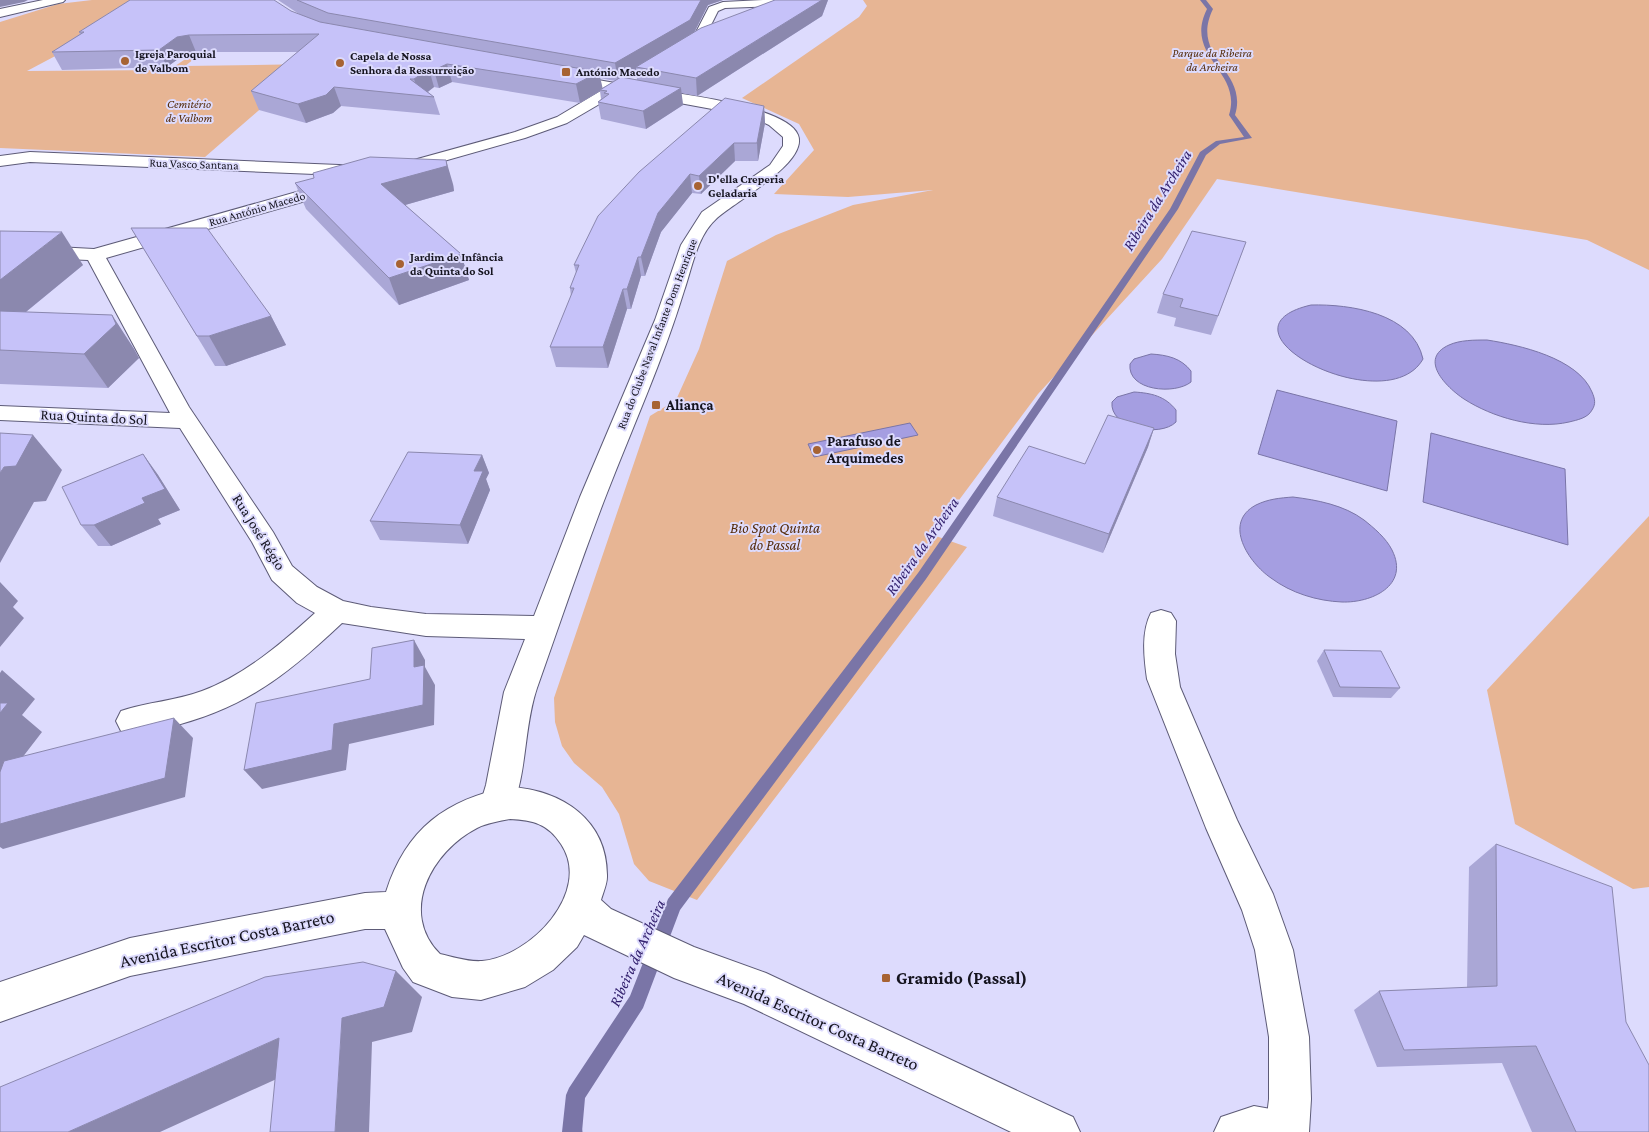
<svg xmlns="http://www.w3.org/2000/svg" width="1649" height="1132" font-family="'Crimson Pro',serif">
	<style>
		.green { fill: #e7b594 }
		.water { fill: #a59ee1; stroke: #7a75a7 }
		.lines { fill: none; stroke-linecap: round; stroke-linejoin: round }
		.stream { fill: #7a75a7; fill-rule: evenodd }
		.minor-casing { stroke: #5d5b77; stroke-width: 2 }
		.major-casing { stroke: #5d5b77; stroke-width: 2 }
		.minor { fill: #fff; fill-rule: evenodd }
		.major { fill: #fff; fill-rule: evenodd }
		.wall { fill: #aaa7d6; fill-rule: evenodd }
		.shaded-wall { fill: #8b88ae }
		.building { fill: #c6c2f9; stroke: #8b88ae }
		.poi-dot { fill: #a76333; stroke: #dddbfd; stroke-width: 2 }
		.labels { text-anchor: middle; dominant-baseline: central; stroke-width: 4; stroke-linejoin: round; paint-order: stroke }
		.far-park-label { font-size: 12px; font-style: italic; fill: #552c0b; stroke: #dddbfd }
		.far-poi-label { font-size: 12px; font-weight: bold; fill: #15141f; stroke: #dddbfd; text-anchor: start }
		.far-street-label { font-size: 12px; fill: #15141f; stroke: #dddbfd }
		.poi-label { font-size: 15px; font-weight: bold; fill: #15141f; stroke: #dddbfd; text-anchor: start }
		.street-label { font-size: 15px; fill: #15141f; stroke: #dddbfd }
		.park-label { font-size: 15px; font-style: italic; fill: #552c0b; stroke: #dddbfd }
		.water-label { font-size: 16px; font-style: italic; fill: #34226f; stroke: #dddbfd }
		.near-street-label { font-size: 18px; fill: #15141f; stroke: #dddbfd }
		.near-poi-label { font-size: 18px; font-weight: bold; fill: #15141f; stroke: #dddbfd; text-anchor: start }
	</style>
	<rect width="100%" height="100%" fill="#dddbfd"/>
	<g class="green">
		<polygon points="92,0 144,0 93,36 27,71 169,70 196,52 203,52 185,66 312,64 205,157 0,148 0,22 58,4"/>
		<polygon points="863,0 1649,0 1649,270 1587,240 1217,179 1162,259 1038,394 933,535 967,547 697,900 649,881 634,864 619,814 602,787 574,763 562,746 555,722 554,698 650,416 676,400 699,349 727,261 776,235 853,205 933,190 848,197 774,194 814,150 799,124 742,98 859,17 867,6"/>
		<polygon points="1649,516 1649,887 1633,889 1515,824 1487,690"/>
	</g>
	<g class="water">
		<path d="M1311 305C1350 304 1413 313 1423 359 1387 423 1204 330 1311 305Z"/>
		<path d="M1487 340C1519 345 1578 358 1592 392 1595 399 1596 404 1592 410 1588 418 1577 420 1569 422 1535 430 1492 417 1464 399 1446 387 1418 359 1449 345 1460 340 1474 340 1487 340Z"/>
		<path d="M1151 354C1167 355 1181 358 1191 371V382C1175 395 1127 391 1130 364L1134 359Z"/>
		<polygon points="1277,390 1397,421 1387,491 1258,454"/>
		<path d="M1134 392C1151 393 1165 396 1176 410V422C1160 438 1109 428 1112 402L1117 397Z"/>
		<polygon points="910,423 918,435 814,457 808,444"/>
		<polygon points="1431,433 1565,469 1568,545 1423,502"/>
		<path d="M1293 497C1317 500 1344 505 1364 520 1374 528 1386 538 1392 550 1410 586 1371 603 1342 602 1317 601 1291 593 1271 578 1249 563 1222 523 1256 505 1268 499 1280 498 1293 497Z"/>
		<polygon points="576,1095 582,1132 564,1132"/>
	</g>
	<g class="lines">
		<path class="stream" d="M1200 0H1206L1213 9C1189 58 1249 70 1235 115L1252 138 1220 144 1206 155 1178 209 926 579 680 910 643 1008 585 1098 582 1132H562L566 1095 569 1088 630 996 668 899 918 573 1170 209 1200 152 1216 141 1244 137 1229 115C1243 71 1183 57 1207 9Z"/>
		<defs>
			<g id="minor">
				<polygon points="43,0 65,0 63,2 0,17 0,9"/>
				<polygon points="763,0 805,0 807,2 801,5 725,8 718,11 702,43 694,43 692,40 709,7 723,2"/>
				<path d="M564 74 615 83 627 78 634 82 631 86C663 92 786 104 798 135 809 163 732 203 716 219 697 236 692 268 684 291 663 360 633 426 607 493 582 557 560 623 537 688 523 729 528 775 509 816L497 821 485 816 480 805 486 785 504 692 525 639 426 636 342 623C287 675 244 709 169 727 153 731 137 736 121 731L116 721 121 711C147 702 176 701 202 691 245 675 282 643 315 613L297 603 272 580 252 542 180 428 0 420V406L170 413 88 260 0 256V244L94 249 332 182H344L346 186 344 190 106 258 189 407 273 532 292 566 317 587 343 601 371 607 426 614 534 616 580 497 655 320 681 245 702 212 770 165 783 146V137L769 125 750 116 620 92 567 123 525 138 398 174 390 169 392 166 515 132 557 117 604 89 559 81 557 78Z"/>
				<polygon points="30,152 363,166 371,171 363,176 30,162 0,166 0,156"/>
				<path d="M1161 610 1171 613 1176 621 1175 654 1180 687 1237 820 1273 894 1293 950 1309 1037 1311 1099 1309 1132H1265L1269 1099V1037L1255 950 1242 910 1206 828 1147 679C1144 658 1141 632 1151 613Z"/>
			</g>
			<g id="major">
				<path d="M510 787C562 790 608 820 607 877 607 884 603 893 601 900L611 909 694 947 766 973 1073 1117 1080 1132H1011L744 1004 674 978 584 935 577 947 553 970 525 987 481 1000 452 997 413 982 403 968 385 929H365L130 976 0 1022V982L130 938 365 893 386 892C406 829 446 799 510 787ZM510 819C533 820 548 824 561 844 593 892 530 957 482 961 468 962 453 957 440 954 398 912 432 851 477 828 487 823 499 821 510 819Z"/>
				<polygon points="1254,1106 1276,1110 1291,1117 1298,1132 1214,1132 1221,1117"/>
			</g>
		</defs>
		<use href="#minor" class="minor-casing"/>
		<use href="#major" class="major-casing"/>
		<use href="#minor" class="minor"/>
		<use href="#major" class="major"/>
	</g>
	<g class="wall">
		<path d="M278 0H726H723L708 5 694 32 775 0H828L822 16 697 96 681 93 683 105 646 129 601 119 598 102 601 99 600 91 580 103 452 82 439 88 434 87 428 92 434 97 440 115 341 106 333 113 306 123 259 110 251 91 298 52H196L185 54 167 67 62 70 52 52 80 34 79 32 291 11 302 16ZM636 70 637 80 623 78ZM600 78 615 81 602 88Z"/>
		<polygon points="764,106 765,123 758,161 735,161 701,194 692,193 661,232 645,276 641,276 631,309 627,309 608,368 556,367 550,347 571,296 570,288 576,273 574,265"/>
		<polygon points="295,183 453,184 454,191 405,205 461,254 469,280 399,305 306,209"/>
		<polygon points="131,228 271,316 286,345 226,366 215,366"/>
		<polygon points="0,231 83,265 26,312 112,315 134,349 139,358 108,388 0,384"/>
		<polygon points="1246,242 1211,335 1174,326 1176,318 1157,313 1163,294"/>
		<polygon points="1154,428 1148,447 1103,553 993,516 997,497 1085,464"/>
		<polygon points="143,454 158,475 180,510 158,519 161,524 111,546 98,546 81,525"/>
		<polygon points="482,455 489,473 486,479 490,490 468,544 380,540 370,521"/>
		<polygon points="1324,650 1400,688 1391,698 1333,697 1317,661"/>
		<polygon points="1496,844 1626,1022 1649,1132 1532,1132 1502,1063 1377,1067 1354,1010 1379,991 1467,988 1469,867"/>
	</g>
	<g class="shaded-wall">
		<polygon points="0,0 28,0 24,2 0,7"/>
		<polygon points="701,0 723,0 708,5 692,37 636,67 636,70 618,81 615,63"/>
		<polygon points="822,0 828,0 822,16 697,96 696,78"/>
		<polygon points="189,35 196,52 185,54 167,67 159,50 177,37"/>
		<polygon points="447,64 452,82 439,88 434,70"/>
		<polygon points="429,69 434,87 422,96 419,95 414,79"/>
		<polygon points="599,72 603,90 600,90 600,91 580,103 576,84"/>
		<polygon points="334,87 341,106 333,113 306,123 298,104"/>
		<polygon points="681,88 683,105 646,129 643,111"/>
		<polygon points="764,106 765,123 758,161 757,143"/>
		<polygon points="734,143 735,161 701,194 699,176"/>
		<polygon points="446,160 453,184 454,191 391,209 381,184"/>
		<polygon points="690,174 692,193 661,232 645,276 641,257 658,213"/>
		<polygon points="62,232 83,265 0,333 0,280"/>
		<polygon points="461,254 469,280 399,305 389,278"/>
		<polygon points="638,257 641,276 631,309 627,289"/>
		<polygon points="623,289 627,309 608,368 603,347"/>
		<polygon points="112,315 134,349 139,358 108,388 84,354"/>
		<polygon points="271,316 286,345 226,366 209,336"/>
		<polygon points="1154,428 1148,447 1103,553 1109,534"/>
		<polygon points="33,435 62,470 46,501 34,502 0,563 0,473 4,467"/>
		<polygon points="143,454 158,475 180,510 158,519 161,524 111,546 94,525 142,498"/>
		<polygon points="482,455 489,473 486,479 490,490 468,544 460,525 474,471"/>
		<polygon points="0,582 18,601 13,607 24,618 0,647"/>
		<polygon points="414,640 425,660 425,667 435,685 434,725 349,744 346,770 262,789 244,770 334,724 414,667"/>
		<polygon points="2,670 35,699 22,715 42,732 5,780 0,775 0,673"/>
		<polygon points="174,718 193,738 185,797 3,849 0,847 0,824"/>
		<polygon points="396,971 422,997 412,1032 372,1042 369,1132 335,1132 342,1018"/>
		<polygon points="279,1038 314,1062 160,1132 68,1132"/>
	</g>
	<g class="building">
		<polygon points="130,0 274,0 291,11 320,22 599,72 576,84 447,64 434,70 429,69 414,79 410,79 434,97 334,87 326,95 298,104 251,91 319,34 189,35 177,37 159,50 52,52 84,32 79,32"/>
		<polygon points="297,0 701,0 690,20 615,63 328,13"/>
		<polygon points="775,0 822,0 696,78 636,67 701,28"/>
		<polygon points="621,77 681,88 643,111 598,102 609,94 604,93 607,91 600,90"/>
		<polygon points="725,98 764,106 757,143 734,143 699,176 690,174 658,213 641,257 638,257 627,289 623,289 603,347 550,347 574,288 570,288 579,265 574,265 598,216 639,172"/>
		<polygon points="370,157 446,160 447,166 381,184 461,254 389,278 295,183 314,178 313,173"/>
		<polygon points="131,228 207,228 271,316 209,336 197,336"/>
		<polygon points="0,231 62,232 0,280"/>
		<polygon points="1192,231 1246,242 1218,316 1180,307 1183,299 1163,294"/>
		<polygon points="0,311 112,315 116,324 84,354 0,350"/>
		<polygon points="1108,415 1154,428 1109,534 997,497 1029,446 1085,464"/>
		<polygon points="0,433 33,435 16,466 4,467 0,473"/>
		<polygon points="408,452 482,455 474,471 483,471 460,525 370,521"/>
		<polygon points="143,454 165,489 142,498 145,503 94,525 81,525 62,487"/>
		<polygon points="414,640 414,667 424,665 423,705 334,724 332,750 244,770 256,703 370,679 372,648"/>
		<polygon points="1324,650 1381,651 1400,688 1340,687"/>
		<polygon points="0,703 8,703 0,713"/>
		<polygon points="174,718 165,778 0,824 0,772 4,761"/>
		<polygon points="1496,844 1612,887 1626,1022 1649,1065 1649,1132 1576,1132 1536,1046 1404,1050 1379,991 1497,986"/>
		<polygon points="363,962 396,971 384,1007 342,1018 335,1132 270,1132 279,1038 68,1132 0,1132 0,1087 265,977"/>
	</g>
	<g class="poi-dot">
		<circle cx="125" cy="61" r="5"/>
		<circle cx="340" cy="63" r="5"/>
		<rect x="561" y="67" width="10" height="10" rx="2.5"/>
		<circle cx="698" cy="186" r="5"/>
		<circle cx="400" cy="264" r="5"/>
		<rect x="651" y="400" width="10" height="10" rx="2.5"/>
		<circle cx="817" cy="450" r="5"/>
		<rect x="881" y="973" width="10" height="10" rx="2.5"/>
	</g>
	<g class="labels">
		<g class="far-park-label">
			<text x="1212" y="53">Parque da Ribeira<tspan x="1212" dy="14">da Archeira</tspan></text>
			<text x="189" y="104">Cemitério<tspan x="189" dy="14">de Valbom</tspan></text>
		</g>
		<g class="far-poi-label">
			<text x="135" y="54">Igreja Paroquial<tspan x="135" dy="14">de Valbom</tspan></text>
			<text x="350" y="56">Capela de Nossa<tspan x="350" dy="14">Senhora da Ressurreição</tspan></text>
			<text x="576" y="72">António Macedo</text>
			<text x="708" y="179">D'ella Creperia<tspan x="708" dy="14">Geladaria</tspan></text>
			<text x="410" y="257">Jardim de Infância<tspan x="410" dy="14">da Quinta do Sol</tspan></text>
		</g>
		<g class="far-street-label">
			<text transform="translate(194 164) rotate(2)">Rua Vasco Santana</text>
			<text transform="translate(257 209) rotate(-16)">Rua António Macedo</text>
			<text transform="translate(657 334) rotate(-69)">Rua do Clube Naval Infante Dom Henrique</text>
		</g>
		<g class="poi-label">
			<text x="666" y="405">Aliança</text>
			<text x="827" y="441">Parafuso de<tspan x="827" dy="17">Arquimedes</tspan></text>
		</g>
		<g class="street-label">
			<text transform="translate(94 417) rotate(3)">Rua Quinta do Sol</text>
			<text transform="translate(259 532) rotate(58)">Rua José Régio</text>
		</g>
		<g class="park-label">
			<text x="775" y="528">Bio Spot Quinta<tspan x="775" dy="17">do Passal</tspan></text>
		</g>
		<g class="water-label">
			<text transform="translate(1157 200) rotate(-58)">Ribeira da Archeira</text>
			<text transform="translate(922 546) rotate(-55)">Ribeira da Archeira</text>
			<text transform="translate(637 953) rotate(-66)">Ribeira da Archeira</text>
		</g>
		<g class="near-street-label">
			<text transform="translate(227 939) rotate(-12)">Avenida Escritor Costa Barreto</text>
			<text transform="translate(818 1021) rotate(24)">Avenida Escritor Costa Barreto</text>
		</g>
		<g class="near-poi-label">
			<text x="896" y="978">Gramido (Passal)</text>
		</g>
	</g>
</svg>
